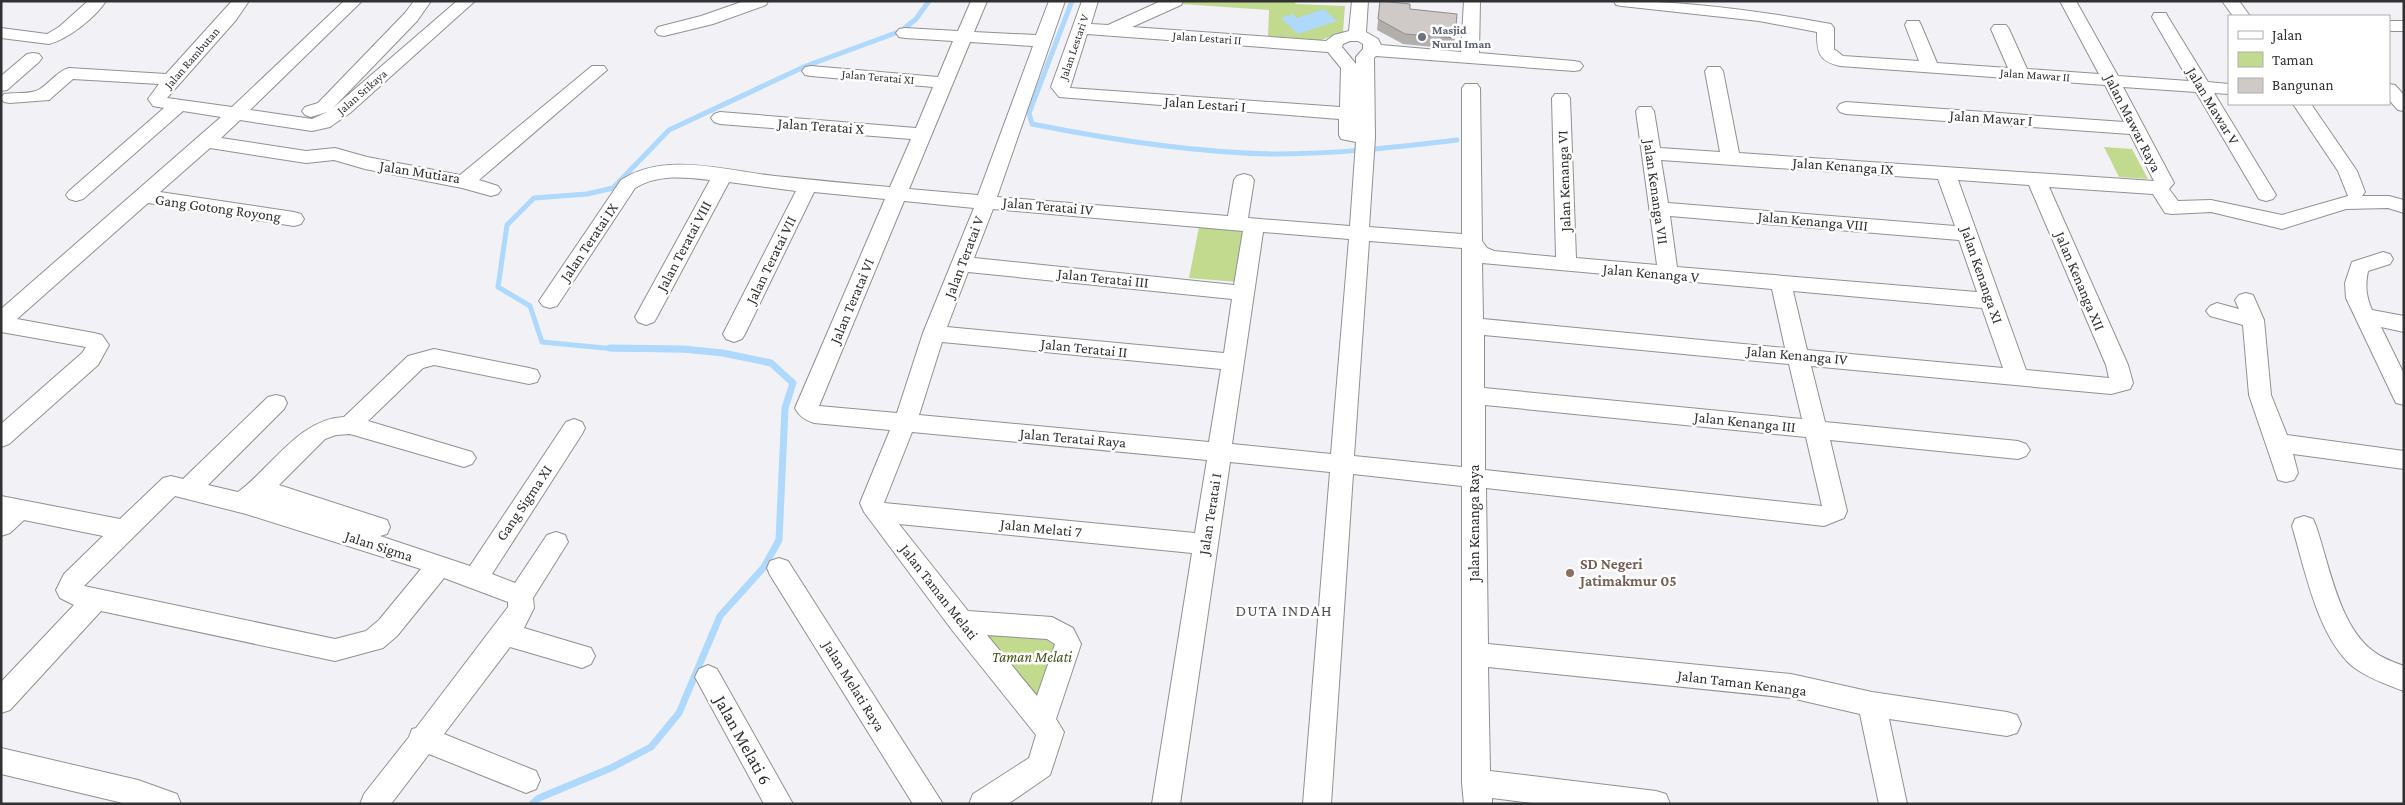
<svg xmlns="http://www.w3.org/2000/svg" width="2405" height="805" font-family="'Crimson Pro',serif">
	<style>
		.green { fill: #c1da8d }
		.water { fill: #aed8fc }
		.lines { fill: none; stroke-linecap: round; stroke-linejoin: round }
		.stream-far1 { stroke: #aed8fc; stroke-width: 5 }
		.stream { stroke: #aed8fc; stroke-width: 7 }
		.minor-casing { stroke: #909195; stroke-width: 2 }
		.minor { fill: #fff; fill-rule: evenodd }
		.wall { fill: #b2aeac }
		.building { fill: #cfcac8; stroke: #918d8c }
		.worship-dot { fill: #6b7280; stroke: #fff; stroke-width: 2 }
		.education-dot { fill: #8d6e63; stroke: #fff; stroke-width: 2 }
		.labels { text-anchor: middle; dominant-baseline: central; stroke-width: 5; stroke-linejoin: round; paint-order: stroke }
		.far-worship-label { font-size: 12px; font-weight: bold; fill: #5b616d; stroke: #fff; text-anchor: start }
		.far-street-label { font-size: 12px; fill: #313133; stroke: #fff }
		.street-label { font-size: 15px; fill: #313133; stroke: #fff }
		.education-label { font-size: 15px; font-weight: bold; fill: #785e54; stroke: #fff; text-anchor: start }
		.park-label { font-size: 15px; font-style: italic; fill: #425318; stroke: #fff }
		.neighbourhood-label { font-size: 16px; letter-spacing: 1px; fill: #505054; stroke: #fff }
		.near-street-label { font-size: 18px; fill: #313133; stroke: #fff }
	</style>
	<rect width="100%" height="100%" fill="#f1f1f6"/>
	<g class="green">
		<polygon points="1187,1 1296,1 1295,4 1345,6 1343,32 1321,40 1268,36 1269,10 1181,4"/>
		<polygon points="2104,147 2132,149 2148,179 2119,177"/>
		<polygon points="1200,222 1247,226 1238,282 1189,278"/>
		<polygon points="975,629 1059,638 1042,709"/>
	</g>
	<polygon class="water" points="1324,9 1337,21 1298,34 1281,18 1293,14 1297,18"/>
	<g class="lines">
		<g class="stream-far1">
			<path d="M1072 1 1029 113 1032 124C1112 140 1194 153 1276 154 1337 154 1397 147 1457 140"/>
			<polyline points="690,350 615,349 542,342 530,306 498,287 507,225 534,198 587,194 613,188 669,130 806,66 901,31 916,19 929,1"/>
		</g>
		<polyline class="stream" points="532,804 539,798 611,768 651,747 679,713 720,616 764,567 779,540 785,408 793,383 771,363 723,353 683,349 610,348"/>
		<defs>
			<g id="minor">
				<path d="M88 1H106C95 18 68 39 49 44L1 38V28L47 34 59 27Z"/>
				<path d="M232 1H249L236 20 167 98 232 107 344 1H362L250 110 312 119 327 112 311 117 305 115 302 111 305 107 318 103 405 13 414 1H431L417 21 333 108 457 1H475L350 113 330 127 312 131 240 120 221 138 306 151 335 148 367 157 460 175 592 66H604L607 70 479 180 498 186 501 190 498 194 491 196 462 188 365 169 334 160 306 163 210 148 160 192 294 212 301 214 304 219 301 224 294 226 148 203 17 319 94 333 102 335 109 345 98 365 9 444 1 447V424L82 353 86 347 1 332V309L221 117 183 111 83 199 76 201 69 199 66 195 69 191 164 108 153 106 148 99 159 84 73 79 49 100 10 103 4 102 1 98 4 94C14 92 31 95 40 89 50 83 57 71 69 68L166 74Z"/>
				<polygon points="744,1 768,1 766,5 713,24 664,36 658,35 655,31 658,27 701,16"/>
				<path d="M971 1H987L974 32 1036 35 1049 1H1065L997 197 1228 216 1234 180 1237 176 1244 174 1251 176 1254 180 1248 218 1350 226 1356 142 1341 139 1339 135V119L1059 97 1051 87 1082 1H1098L1091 24 1108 25 1161 1H1183L1181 5 1132 27 1326 41 1334 35 1349 31 1352 1H1368L1366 32 1378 39 1381 45 1461 52 1464 1H1480L1479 53 1574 61 1580 62 1583 66 1580 70 1574 71 1376 56 1374 58 1375 138 1369 227 1462 234V88L1465 84H1477L1480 88 1482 241 1487 248 1494 251 1556 257 1552 98 1555 94H1567L1570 98 1576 258 1657 265 1636 111 1639 107H1651L1654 111 1660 148 1720 152 1705 71 1708 67H1720L1723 71 1739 153 2154 181 2130 134 1846 114 1840 112 1837 108 1840 104 1846 102 2124 122 2105 85 1840 66C1818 61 1817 52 1817 32L1759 21 1622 6 1616 5 1614 1C1686 1 1754 10 1825 23L1831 24 1834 28V49L1843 56 1919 61 1905 25 1907 21H1919L1921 25 1937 63 2008 68 1991 29 1994 25H2006L2009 29 2027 69 2099 74 2060 1H2076L2118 76 2189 81 2152 17 2154 13H2166L2168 17 2208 82 2229 84V94L2214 93 2276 195 2273 199 2266 201 2259 199 2196 92 2123 87 2174 183 2169 189 2178 201 2211 200 2282 215 2348 196 2338 171 2293 104H2311L2357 171 2365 192 2362 196H2389L2404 200V213L2388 208 2346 209 2282 229 2211 212 2172 214 2165 213 2153 194 2049 187 2128 365 2133 383 2130 389 2111 394 1811 366 1825 422 2018 441 2026 444 2030 450 2026 456 2018 459 1830 440 1847 511 1844 518 1824 526 1486 488 1488 644 1791 674 1872 692 2007 712 2017 715 2021 724 2017 733 2007 736 1889 719 1907 804H1879L1860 714 1791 698 1488 667 1490 771 1656 791 1666 794 1670 804H1540L1492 798V804H1464L1462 783V486L1353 474 1331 804H1303L1330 472 1230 462 1180 804H1152L1192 553 899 524 968 611 1052 617 1073 628 1081 644 1056 719 1064 732 1050 775 1008 804H969L973 794 1029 758 1036 735 952 630 864 512 860 503 890 430 814 423C805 420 799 416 795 408L885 199 814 192 745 334 742 339 734 342 726 339 723 334 796 191 729 182 657 317 654 322 646 325 638 322 635 317 710 180C684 177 658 174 635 188L557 306 550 308 543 306 539 301 621 180C666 151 726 171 775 176 814 180 852 184 890 187L911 139 720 124 714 122 711 118 714 114 720 112 916 128 933 87 811 76 805 75 802 71 805 67 811 66 938 77 953 41 905 38 899 37 896 33 899 29 905 28 958 31ZM1087 34 1328 52 1341 68 1340 107 1070 88ZM1350 41H1358L1363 44V49L1356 57V64L1342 47 1343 44ZM970 42 1033 46 978 195 909 189ZM1661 160 1938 179 1955 226 1668 203ZM1958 180 2029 185 2106 365 2109 378 2026 370ZM904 201 974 208 923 333 897 413 819 406ZM993 209 1243 231 1234 285 974 258ZM1670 216 1959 240 1977 292 1677 267ZM1263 232 1349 239 1331 454 1232 444ZM1369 241 1462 248V467L1354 456ZM1482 263 1772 289 1785 348 1483 319ZM968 272 1232 299 1224 353 947 327ZM1793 291 1982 308 2003 368 1807 350ZM1484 335 1789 364 1802 419 1484 388ZM942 342 1221 369 1209 442 919 415ZM1485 405 1806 437 1822 506 1485 470ZM912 432 1207 460 1195 533 884 503ZM987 635 1047 639 1055 644 1037 696Z"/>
				<polygon points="2222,1 2239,1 2250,16 2233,16"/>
				<rect x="2389" y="21" width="15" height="10"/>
				<polygon points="33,53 39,54 42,58 39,62 7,90 1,91 1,76 27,54"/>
				<polygon points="2389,84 2395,85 2404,95 2404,111 2398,110 2389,100"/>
				<path d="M2383 252 2390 254 2393 259 2390 264 2368 271C2365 286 2366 296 2372 310L2404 316V332L2381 327 2404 374V405L2396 403 2393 397 2346 298 2345 283 2352 262Z"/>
				<polygon points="2246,293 2253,295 2264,320 2271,395 2287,435 2404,451 2404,469 2293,454 2298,473 2294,480 2286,482 2278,480 2249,395 2243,325 2210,316 2206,311 2210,306 2217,303 2239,309 2235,300 2239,295"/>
				<path d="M434 349 529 368 537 370 540 376 537 382 529 384 434 365 423 368 368 421 472 452 476 458 472 464 464 467 350 434 336 435 325 439 279 485 387 520 390 527 387 534 380 536 470 566 566 422 574 419 582 422 585 428 582 434 492 574 515 583 547 535 556 532 565 535 568 542 533 598 534 608 524 628 591 648 595 656 591 664 582 668 510 647 444 734 536 771 540 780 536 789 526 793 429 754 391 804H360L364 794 409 737 412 729 416 728 508 607V602L444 578 397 636 383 648 335 661 101 611 10 710 1 713V682L74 605 60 598 56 590 64 574 103 536 24 520 10 533 1 536V496L120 519 163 478 171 476 183 479 268 397 276 395 284 397 287 403 284 409 208 485 238 492C272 467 299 419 344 417L408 356ZM175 496 246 514 421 569 379 620 366 631 335 639 84 586Z"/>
				<path d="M2304 516 2313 519 2316 526C2329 564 2339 626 2373 651 2382 658 2393 662 2404 666V691C2387 685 2366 677 2352 666 2317 635 2305 569 2292 526L2295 519Z"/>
				<polygon points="779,558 788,561 943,804 913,804 770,575 767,568 770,561"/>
				<polygon points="708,665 717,669 793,804 764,804 695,677 699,669"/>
				<polygon points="1,748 138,780 177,794 181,804 127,804 1,774"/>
			</g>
		</defs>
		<use href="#minor" class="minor-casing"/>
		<use href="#minor" class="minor"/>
	</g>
	<polygon class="wall" points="1380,1 1410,9 1455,38 1453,49 1403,44 1377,30"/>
	<polygon class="building" points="1380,1 1410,4 1410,9 1457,14 1455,38 1405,34 1378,19"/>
	<circle class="worship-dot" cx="1422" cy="37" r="5"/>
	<circle class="education-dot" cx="1570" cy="573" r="5"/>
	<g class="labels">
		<g class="far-worship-label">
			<text x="1432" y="30">Masjid<tspan x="1432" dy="14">Nurul Iman</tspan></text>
		</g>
		<g class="far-street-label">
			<text transform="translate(1207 38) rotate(4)">Jalan Lestari II</text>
			<text transform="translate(1074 47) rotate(-71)">Jalan Lestari V</text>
			<text transform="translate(192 58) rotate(-49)">Jalan Rambutan</text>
			<text transform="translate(2035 75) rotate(4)">Jalan Mawar II</text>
			<text transform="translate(878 77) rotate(5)">Jalan Teratai XI</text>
			<text transform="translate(362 92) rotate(-41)">Jalan Srikaya</text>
		</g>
		<g class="street-label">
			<text transform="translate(1205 104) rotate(4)">Jalan Lestari I</text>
			<text transform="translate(2213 106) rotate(59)">Jalan Mawar V</text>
			<text transform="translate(1991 118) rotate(4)">Jalan Mawar I</text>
			<text transform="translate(2133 123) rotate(63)">Jalan Mawar Raya</text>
			<text transform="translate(821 126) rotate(4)">Jalan Teratai X</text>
			<text transform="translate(1843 166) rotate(4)">Jalan Kenanga IX</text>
			<text transform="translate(420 172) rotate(9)">Jalan Mutiara</text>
			<text transform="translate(1564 181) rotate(-92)">Jalan Kenanga VI</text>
			<text transform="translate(1656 192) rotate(82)">Jalan Kenanga VII</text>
			<text transform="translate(1048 206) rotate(5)">Jalan Teratai IV</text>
			<text transform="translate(218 208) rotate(8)">Gang Gotong Royong</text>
			<text transform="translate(1813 221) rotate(5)">Jalan Kenanga VIII</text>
			<text transform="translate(589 242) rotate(-56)">Jalan Teratai IX</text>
			<text transform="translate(684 246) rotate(-62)">Jalan Teratai VIII</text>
			<text transform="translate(964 257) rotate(-69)">Jalan Teratai V</text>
			<text transform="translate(771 260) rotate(-64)">Jalan Teratai VII</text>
			<text transform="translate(1651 273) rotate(5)">Jalan Kenanga V</text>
			<text transform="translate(1982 275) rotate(71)">Jalan Kenanga XI</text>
			<text transform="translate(1103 278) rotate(6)">Jalan Teratai III</text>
			<text transform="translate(2080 281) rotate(67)">Jalan Kenanga XII</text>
			<text transform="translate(852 301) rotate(-67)">Jalan Teratai VI</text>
			<text transform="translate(1084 348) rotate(6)">Jalan Teratai II</text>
			<text transform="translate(1797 355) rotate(5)">Jalan Kenanga IV</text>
			<text transform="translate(1745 422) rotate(6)">Jalan Kenanga III</text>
			<text transform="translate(1073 438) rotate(5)">Jalan Teratai Raya</text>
			<text transform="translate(524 503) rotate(-56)">Gang Sigma XI</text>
			<text transform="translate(1210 514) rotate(-81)">Jalan Teratai I</text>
			<text transform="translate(1474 523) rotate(-90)">Jalan Kenanga Raya</text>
			<text transform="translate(1041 528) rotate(6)">Jalan Melati 7</text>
			<text transform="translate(379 546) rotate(18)">Jalan Sigma</text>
			<text transform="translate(939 592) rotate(52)">Jalan Taman Melati</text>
			<text transform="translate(1742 683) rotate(7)">Jalan Taman Kenanga</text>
			<text transform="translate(854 686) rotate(58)">Jalan Melati Raya</text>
		</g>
		<g class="education-label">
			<text x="1580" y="564">SD Negeri<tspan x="1580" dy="17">Jatimakmur 05</tspan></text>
		</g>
		<g class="park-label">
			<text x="1032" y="657">Taman Melati</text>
		</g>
		<g class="neighbourhood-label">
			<text x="1284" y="610">DUTA INDAH</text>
		</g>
		<g class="near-street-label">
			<text transform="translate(743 740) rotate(61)">Jalan Melati 6</text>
		</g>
	</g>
	<rect width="2405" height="805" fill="none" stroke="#313133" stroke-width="5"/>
	<rect x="2228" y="15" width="162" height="90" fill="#ffffff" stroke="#adadad"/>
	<rect x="2238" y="31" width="25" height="8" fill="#ffffff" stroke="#adadad"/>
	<text x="2272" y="40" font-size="15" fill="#313133">Jalan</text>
	<rect x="2238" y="52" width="25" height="15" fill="#c1da8d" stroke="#adadad"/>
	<text x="2272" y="65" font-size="15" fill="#313133">Taman</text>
	<rect x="2238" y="78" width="25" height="15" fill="#cfcac8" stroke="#adadad"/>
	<text x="2272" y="90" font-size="15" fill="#313133">Bangunan</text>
</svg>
